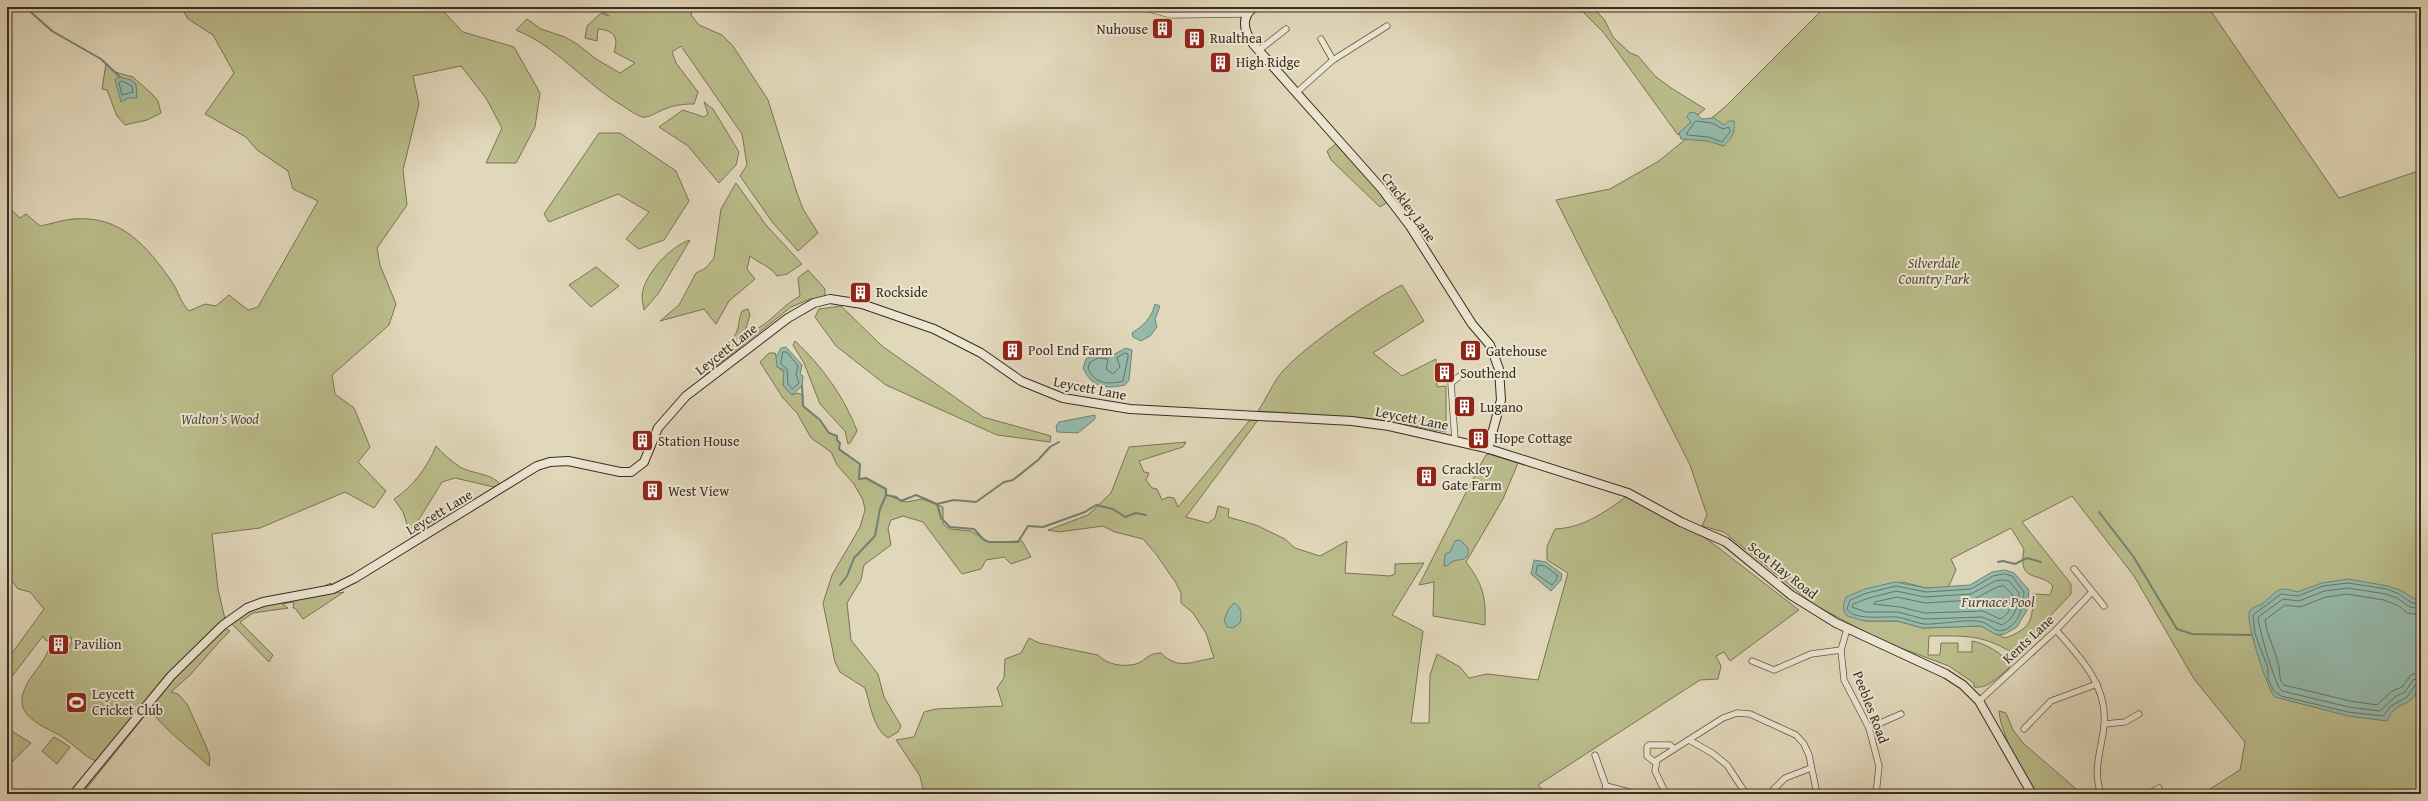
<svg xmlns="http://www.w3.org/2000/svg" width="2428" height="801" font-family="'Gentium Book Plus',serif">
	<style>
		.green { fill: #babc8b; stroke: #7a7455; fill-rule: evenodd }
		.water { fill: #95baac; stroke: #718274 }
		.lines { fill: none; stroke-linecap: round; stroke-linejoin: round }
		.shore { stroke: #687466; stroke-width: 1 }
		.stream { stroke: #718274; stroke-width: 2 }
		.street-casing { stroke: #645846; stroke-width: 7 }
		.secondary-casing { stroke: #3a2d1f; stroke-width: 10 }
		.street { stroke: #ece5d2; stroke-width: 5.5 }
		.secondary { stroke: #ece5d2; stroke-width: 8 }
		.labels { text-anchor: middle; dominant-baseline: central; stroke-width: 4; stroke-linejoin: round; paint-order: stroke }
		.poi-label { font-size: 14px; fill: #3a2d1f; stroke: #ece5d2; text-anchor: start }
		.street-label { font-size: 14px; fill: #3a2d1f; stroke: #ece5d2 }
		.park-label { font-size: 14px; font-style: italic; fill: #544a35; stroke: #ece5d2 }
		.water-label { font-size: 15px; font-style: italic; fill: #4c493b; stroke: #ece5d2 }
	</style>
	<rect width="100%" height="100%" fill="#e1d7ba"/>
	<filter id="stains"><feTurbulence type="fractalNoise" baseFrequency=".005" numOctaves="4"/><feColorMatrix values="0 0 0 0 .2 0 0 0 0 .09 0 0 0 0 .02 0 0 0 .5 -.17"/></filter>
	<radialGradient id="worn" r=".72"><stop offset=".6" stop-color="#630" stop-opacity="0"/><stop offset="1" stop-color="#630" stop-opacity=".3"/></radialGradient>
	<g class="green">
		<path d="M181 7H439L463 32 514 47 540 93 535 127 516 163H486L502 128 486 98 461 66 413 76 419 104 403 170 407 205 377 248 380 265 396 304 389 325 332 375 335 394 354 408 370 447 358 462 386 491 374 508 345 492 260 528 212 534 218 589 225 619C259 597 283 594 322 587L331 583 338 593 344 592 303 619 295 608H293L294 602 282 604 288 608 253 613 240 622 273 655 269 662 231 623 225 628 230 631 221 640 190 675 171 692 178 694 187 704 206 746 210 757 209 766C195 752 156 724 151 708L82 794H69L96 761C86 758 71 742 61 736 33 721 7 712 32 676 38 667 44 661 48 651L70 647V644L72 643 71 637 46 641 43 636 7 683V660L44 609 30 592 18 589 7 575V206L20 218 26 214 40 226C51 224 62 220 73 219 121 215 147 246 172 282 179 292 180 302 189 311L205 304 216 306 229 295 248 310 258 307 318 201 293 189 288 171 257 150 246 137 205 114 234 73 213 35 188 19Z"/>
		<path d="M595 7H693L691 15 699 25 722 35 733 46 768 100 797 193 803 209 818 233 798 251 773 223 740 176 747 165 742 134 681 46 672 52 676 63 698 92 694 104C679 104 670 106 656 113 652 115 647 118 642 117 636 115 629 110 623 106 585 84 558 47 516 30L527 19 541 29 565 37 577 44 596 59 620 73 635 63 614 52C619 38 614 30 598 29L597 41 585 38 587 26 601 13 609 16Z"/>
		<polygon points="1586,7 1592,7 1604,19 1613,37 1630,53 1638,56 1655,76 1671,88 1705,109 1698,115 1694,113 1691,122 1678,135 1604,33 1583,12"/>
		<path d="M1825 7H2208L2339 198 2421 170V794H2202L2240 770 2245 742 2194 679 2134 576 2072 496 2022 522 2071 584V594L2014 654C1983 634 1965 636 1929 636L1928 655H1940L1941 643H1958V652H1972V641C1985 643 2004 654 2010 665L2008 669C1997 678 1988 689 1974 687V683L1949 666 1882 641 1813 604 1724 532 1702 526 1707 515 1690 465 1556 200 1610 189 1659 161 1725 107ZM2011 528 2024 549C2017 584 2040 571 2053 586L2050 595 2033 594C2033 620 2031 629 2005 638L1981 626 1923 628 1897 621H1865L1846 597 1902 582 1926 588H1948L1956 570 1951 559Z"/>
		<polygon points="106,63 115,72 133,77 153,95 158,101 161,113 147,120 125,125 117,116 107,90 102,89"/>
		<polygon points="704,102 713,109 739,152 736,165 719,183 688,146 659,127 683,110 704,117 708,114"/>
		<polygon points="599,133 620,133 676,171 689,201 664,240 639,249 626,239 649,212 618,194 549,222 544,214"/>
		<polygon points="1337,143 1388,202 1380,207 1331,160 1327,151"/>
		<path d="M736 183 766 225 802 264 787 274 777 276C770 266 760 264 750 256L747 269 755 279 729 301 716 324 704 309 660 321 679 305 696 273 706 268 714 258 721 209Z"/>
		<path d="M690 240 658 294 644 310C643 304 641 296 643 290 648 271 671 246 690 240Z"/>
		<polygon points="596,267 619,286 591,307 569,285"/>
		<path d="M808 270 825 289V298L810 299 791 307 705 375 704 372C712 358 726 348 735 335 740 327 738 320 742 311L748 309 750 315 744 334C767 329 780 306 800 296L798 278Z"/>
		<path d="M1402 285 1424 321 1373 353 1402 376 1436 359 1437 387 1446 386V432L1375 419 1258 411C1266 399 1273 383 1282 372 1305 346 1371 300 1402 285Z"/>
		<polygon points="841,306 882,346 983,417 1051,436 1050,442 997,435 886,385 836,346 815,317 819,309"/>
		<path d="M795 341C821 365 845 398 857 431L850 443 848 444 845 431 820 404 804 363 793 345Z"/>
		<path d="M769 353H775L780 369 785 373 783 385 792 395 797 393 803 395V406L820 420 829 433 837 436V440L840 443 839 450 860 464 859 479 866 478 886 489 887 495 906 502 922 499 943 507V524L950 529 971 531 989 542 1022 541 1031 557 1011 564 1004 557 986 560 981 569 962 574 923 522 903 516 891 520 888 528 891 545 864 565 861 580 847 603 851 640 878 674 884 697 901 726 898 732 888 738C873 729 870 703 865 688L840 672 835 662 823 603 832 575 860 527 865 510 863 500 854 484 837 465 831 452 811 438 797 413 783 398 760 362Z"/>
		<path d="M1250 420H1258L1186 517 1208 523 1215 518 1218 506 1229 509 1228 517 1256 525 1285 539 1295 548 1320 556 1347 541 1345 573 1390 576 1395 574V564L1424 563 1392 615 1423 631 1411 723H1429L1430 675 1437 654 1460 667 1469 678 1487 674 1538 680 1568 573 1547 560V546L1555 529C1583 528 1603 513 1626 497L1707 539 1799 610 1730 661 1724 652 1716 656 1721 666 1718 679 1700 680 1538 785 1547 794H924L920 776 896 740 914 737 924 712 936 709 1003 706 997 688 1004 678 1005 659 1021 653 1029 638 1039 643 1098 655C1107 665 1123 667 1136 664 1146 661 1147 653 1161 653 1179 671 1192 661 1214 658L1206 633 1193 613 1181 603V593L1176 583 1156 554 1143 539 1115 532 1103 526 1059 532 1048 530 1088 515 1111 493 1129 447 1186 442 1183 447 1139 461 1144 472 1149 473 1146 480 1152 488 1157 489 1162 500 1168 497 1174 498 1178 507Z"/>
		<path d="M436 446C443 454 451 461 460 467 472 474 491 473 500 484L494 487 455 478 442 482 418 521 428 523 435 518 437 523 412 539 403 512 394 499C413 487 428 466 436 446Z"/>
		<path d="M1489 454 1518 463 1503 499 1466 562C1483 585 1486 596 1485 625L1433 616 1434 582 1419 585 1478 469 1486 455Z"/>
		<path d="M1999 711 2006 713 2013 730 2023 743 2082 794H2037L2011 755C2009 739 2000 727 1999 711Z"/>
		<polygon points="7,728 31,743 7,767"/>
		<polygon points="54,737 70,747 57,764 42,751"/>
	</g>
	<g class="water">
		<polygon points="120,77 131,80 136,84 137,98 128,98 121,102 115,79"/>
		<path d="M1694 112 1702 119 1714 118 1724 125 1729 121H1734C1736 132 1731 139 1724 146L1707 141 1681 139 1679 133 1691 122 1687 117 1689 113Z"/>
		<path d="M1155 304 1160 306 1155 319 1157 327 1150 336 1141 341 1133 337 1132 333C1144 325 1151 319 1155 304Z"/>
		<polygon points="786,347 802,365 800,374 803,376 802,386 792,395 783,385 784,370 777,367 776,357 781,348"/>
		<path d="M1126 348 1132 350 1129 380 1125 385C1106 389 1092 388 1083 368L1086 359 1097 354 1113 355Z"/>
		<polygon points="1095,415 1095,419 1078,433 1057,432 1056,426 1059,422"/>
		<polygon points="1460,540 1468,548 1468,555 1464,559 1453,561 1447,566 1444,566 1445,554 1450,552 1455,541"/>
		<polygon points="1534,560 1546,562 1562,574 1561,580 1551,591 1531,574"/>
		<path d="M2005 570 2014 573 2029 590 2027 610 2017 627 2005 634 1997 635 1981 626 1923 628 1897 621H1865L1847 616C1842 609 1843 605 1846 597L1865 589 1895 582 1926 588 1970 585 1992 572Z"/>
		<path d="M2348 579 2388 586 2400 590 2421 603C2421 623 2426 680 2415 695 2407 707 2395 702 2387 721L2348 716 2275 697C2268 692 2247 625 2249 614 2249 607 2257 607 2262 604 2268 600 2273 593 2279 590 2285 588 2291 590 2297 592L2322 583Z"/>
		<path d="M1234 603C1242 607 1242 615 1240 623L1233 628 1227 627 1224 621 1228 610Z"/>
	</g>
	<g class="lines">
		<g class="shore">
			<polygon points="122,81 132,86 133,92 122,95 119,83"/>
			<polygon points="1696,121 1712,123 1723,129 1729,127 1730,132 1722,142 1708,137 1687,135 1687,133"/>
			<polygon points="783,352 787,352 798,366 796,374 799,383 792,389 788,384 787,369 781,364"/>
			<path d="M1125 353 1128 354V357L1123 381C1108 385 1094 384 1088 368L1090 362 1098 358 1108 359 1106 369 1113 374 1120 367 1117 358Z"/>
			<polygon points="1538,565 1545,566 1557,575 1557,579 1552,585 1536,574"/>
			<path d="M2005 574 2012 576 2024 592C2023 606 2020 624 2004 630 1995 633 1990 624 1982 622 1969 618 1939 625 1924 624 1915 623 1906 618 1897 617 1885 616 1854 621 1847 609L1850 600 1867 593 1896 586 1926 592 1971 589 1993 576Z"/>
			<path d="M2004 580 2009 581 2019 593C2018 607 2015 618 2002 625L1982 617 1924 619 1898 612H1866L1852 607 1853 604 1869 598 1896 591 1925 597 1971 594 1995 581Z"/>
			<path d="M2004 586 2013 595C2012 605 2010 614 2000 619L1983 611 1925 613 1900 607 1873 604 1875 602 1897 597 1925 603 1972 600 1997 587Z"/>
			<polyline points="2421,604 2412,603 2399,594 2387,589 2348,583 2323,586 2298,596 2281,594 2253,615 2255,634 2268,668 2268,679 2274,691 2281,696 2348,712 2383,716 2391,706 2407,697 2416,684 2421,683"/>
			<path d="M2421 609 2410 607 2397 598 2386 594 2348 588 2324 591 2299 601 2283 599 2258 617C2259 628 2275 687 2282 691L2349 707 2380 711 2396 696 2405 692 2413 680 2421 678"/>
			<path d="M2421 615 2407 613 2399 606 2384 600 2347 594 2326 597 2300 607 2285 605 2265 620C2267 637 2276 651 2279 667 2280 674 2279 680 2284 685L2350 701 2377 705 2392 691 2402 687 2411 675 2421 672"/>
		</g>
		<g class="stream">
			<polyline points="25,7 52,31 101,59 120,77"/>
			<polyline points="802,386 803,406 820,420 829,433 837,436 837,440 840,443 839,449 860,464 859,479 866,478 886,489 886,495 896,497 901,501 916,495 937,504 941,518 950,527 974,529 984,540 989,542 1018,542 1028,526 1043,527 1085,512 1096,505 1113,509 1125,517 1136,513 1146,515"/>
			<polyline points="937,504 954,500 976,502 1004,482 1013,480 1038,460 1050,447 1059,442"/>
			<polyline points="2099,512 2133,556 2177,629 2192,634 2251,635"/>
			<polyline points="1998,562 2003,561 2015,564 2027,558 2041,562"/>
			<polyline points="840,585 847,576 854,558 875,536 880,509 886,495"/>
		</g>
		<defs>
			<g id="street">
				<polyline points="1142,7 1171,15 1246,14"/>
				<polyline points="1321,39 1333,60"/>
				<polyline points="1258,51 1286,29"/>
				<polyline points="1296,93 1333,60 1387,26"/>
				<polyline points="1455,440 1451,383 1465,372"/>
				<polyline points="2074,569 2104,606"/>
				<polyline points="1847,629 1841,650 1844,680 1869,728 1879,766 1876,794"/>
				<path d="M2056 630C2080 657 2108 686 2104 725 2102 749 2092 769 2101 794"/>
				<polyline points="1752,661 1774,670 1811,654 1841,650"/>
				<polyline points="1979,701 2056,630 2092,592"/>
				<polyline points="2105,724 2125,722 2139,714"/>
				<polyline points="1869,728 1901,714"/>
				<polyline points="2024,729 2051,701 2097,684"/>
				<polyline points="1689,740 1712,753 1727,765 1746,794"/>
				<polyline points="1595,755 1606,786 1604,794"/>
				<polyline points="1656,763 1647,756 1647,747 1649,745 1670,745 1674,749"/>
				<polyline points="1606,786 1637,794"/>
				<polyline points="1666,794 1655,771 1657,760 1723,718 1737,713 1750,714 1796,735 1804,744 1809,755 1817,794"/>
				<polyline points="1769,794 1785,778 1811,768"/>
				<polyline points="2148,794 2159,788"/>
			</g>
			<g id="secondary">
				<path d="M1254 7C1240 18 1244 31 1253 44L1381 188 1410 226 1472 324 1490 345 1499 369 1501 400 1488 449"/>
				<polyline points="74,794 171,676 223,625 247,608 263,602 333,589 355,578 537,466 550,462 568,461 620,472 631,472 644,462 658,428 686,396 788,318 814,303 830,299 862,304 934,329 981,353 1021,381 1063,398 1130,409 1352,421 1389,426 1486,448 1628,493 1681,522 1726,542 1791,595 1836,623 1946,674 1963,685 1979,701 2032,794"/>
			</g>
		</defs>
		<use href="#street" class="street-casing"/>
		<use href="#secondary" class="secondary-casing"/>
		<use href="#street" class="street"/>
		<use href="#secondary" class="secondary"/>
	</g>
	<defs>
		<symbol id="building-square" viewBox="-11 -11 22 22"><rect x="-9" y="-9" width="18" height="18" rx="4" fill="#8f2418" stroke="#ece5d2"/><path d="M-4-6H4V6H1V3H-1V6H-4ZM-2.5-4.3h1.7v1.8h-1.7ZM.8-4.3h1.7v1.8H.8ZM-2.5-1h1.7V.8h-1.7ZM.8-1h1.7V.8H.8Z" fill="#fff"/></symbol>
		<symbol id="stadium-square" viewBox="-11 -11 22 22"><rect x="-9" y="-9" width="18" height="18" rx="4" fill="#8f2418" stroke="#ece5d2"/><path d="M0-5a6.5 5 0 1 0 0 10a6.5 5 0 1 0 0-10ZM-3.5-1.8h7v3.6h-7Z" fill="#fff"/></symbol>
	</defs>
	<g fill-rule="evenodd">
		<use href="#building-square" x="1150" y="16" width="25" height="25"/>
		<use href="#building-square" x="1182" y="26" width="25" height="25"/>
		<use href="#building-square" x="1208" y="50" width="25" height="25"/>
		<use href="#building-square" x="848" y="280" width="25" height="25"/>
		<use href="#building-square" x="1000" y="338" width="25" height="25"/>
		<use href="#building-square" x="1458" y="338" width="25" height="25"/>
		<use href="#building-square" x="1432" y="360" width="25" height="25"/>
		<use href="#building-square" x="1452" y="394" width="25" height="25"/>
		<use href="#building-square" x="1466" y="426" width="25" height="25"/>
		<use href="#building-square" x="630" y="428" width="25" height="25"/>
		<use href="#building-square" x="1414" y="464" width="25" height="25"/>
		<use href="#building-square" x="640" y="478" width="25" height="25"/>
		<use href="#building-square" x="46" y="632" width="25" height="25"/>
		<use href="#stadium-square" x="64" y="690" width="25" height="25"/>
	</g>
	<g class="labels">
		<g class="poi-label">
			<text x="1148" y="29" text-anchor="end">Nuhouse</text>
			<text x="1210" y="38">Rualthea</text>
			<text x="1236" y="62">High Ridge</text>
			<text x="876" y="292">Rockside</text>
			<text x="1028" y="350">Pool End Farm</text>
			<text x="1486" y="351">Gatehouse</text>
			<text x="1460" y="373">Southend</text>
			<text x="1480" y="407">Lugano</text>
			<text x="1494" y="438">Hope Cottage</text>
			<text x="658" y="441">Station House</text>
			<text x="1442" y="469">Crackley<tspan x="1442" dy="16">Gate Farm</tspan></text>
			<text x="668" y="491">West View</text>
			<text x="74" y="644">Pavilion</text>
			<text x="92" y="694">Leycett<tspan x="92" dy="16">Cricket Club</tspan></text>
		</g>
		<g class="street-label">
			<text transform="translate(1409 207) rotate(54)">Crackley Lane</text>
			<text transform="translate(726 349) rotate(-38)">Leycett Lane</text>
			<text transform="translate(1090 388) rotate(11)">Leycett Lane</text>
			<text transform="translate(1412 418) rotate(11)">Leycett Lane</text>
			<text transform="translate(439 512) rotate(-31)">Leycett Lane</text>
			<text transform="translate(1783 570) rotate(38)">Scot Hay Road</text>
			<text transform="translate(2028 639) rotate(-43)">Kents Lane</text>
			<text transform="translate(1871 707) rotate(69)">Peebles Road</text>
		</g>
		<g class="park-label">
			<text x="1934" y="263">Silverdale<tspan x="1934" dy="16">Country Park</tspan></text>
			<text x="220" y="419">Walton's Wood</text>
		</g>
		<g class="water-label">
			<text x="1998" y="601">Furnace Pool</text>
		</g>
	</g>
	<rect width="2428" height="801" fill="none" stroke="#e1d7ba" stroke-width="24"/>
	<rect x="8" y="8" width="2412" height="785" fill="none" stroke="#3a2d1f" stroke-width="2"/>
	<rect x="12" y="12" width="2404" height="777" fill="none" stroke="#3a2d1f"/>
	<rect width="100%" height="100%" filter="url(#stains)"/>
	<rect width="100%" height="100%" fill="url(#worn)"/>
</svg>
